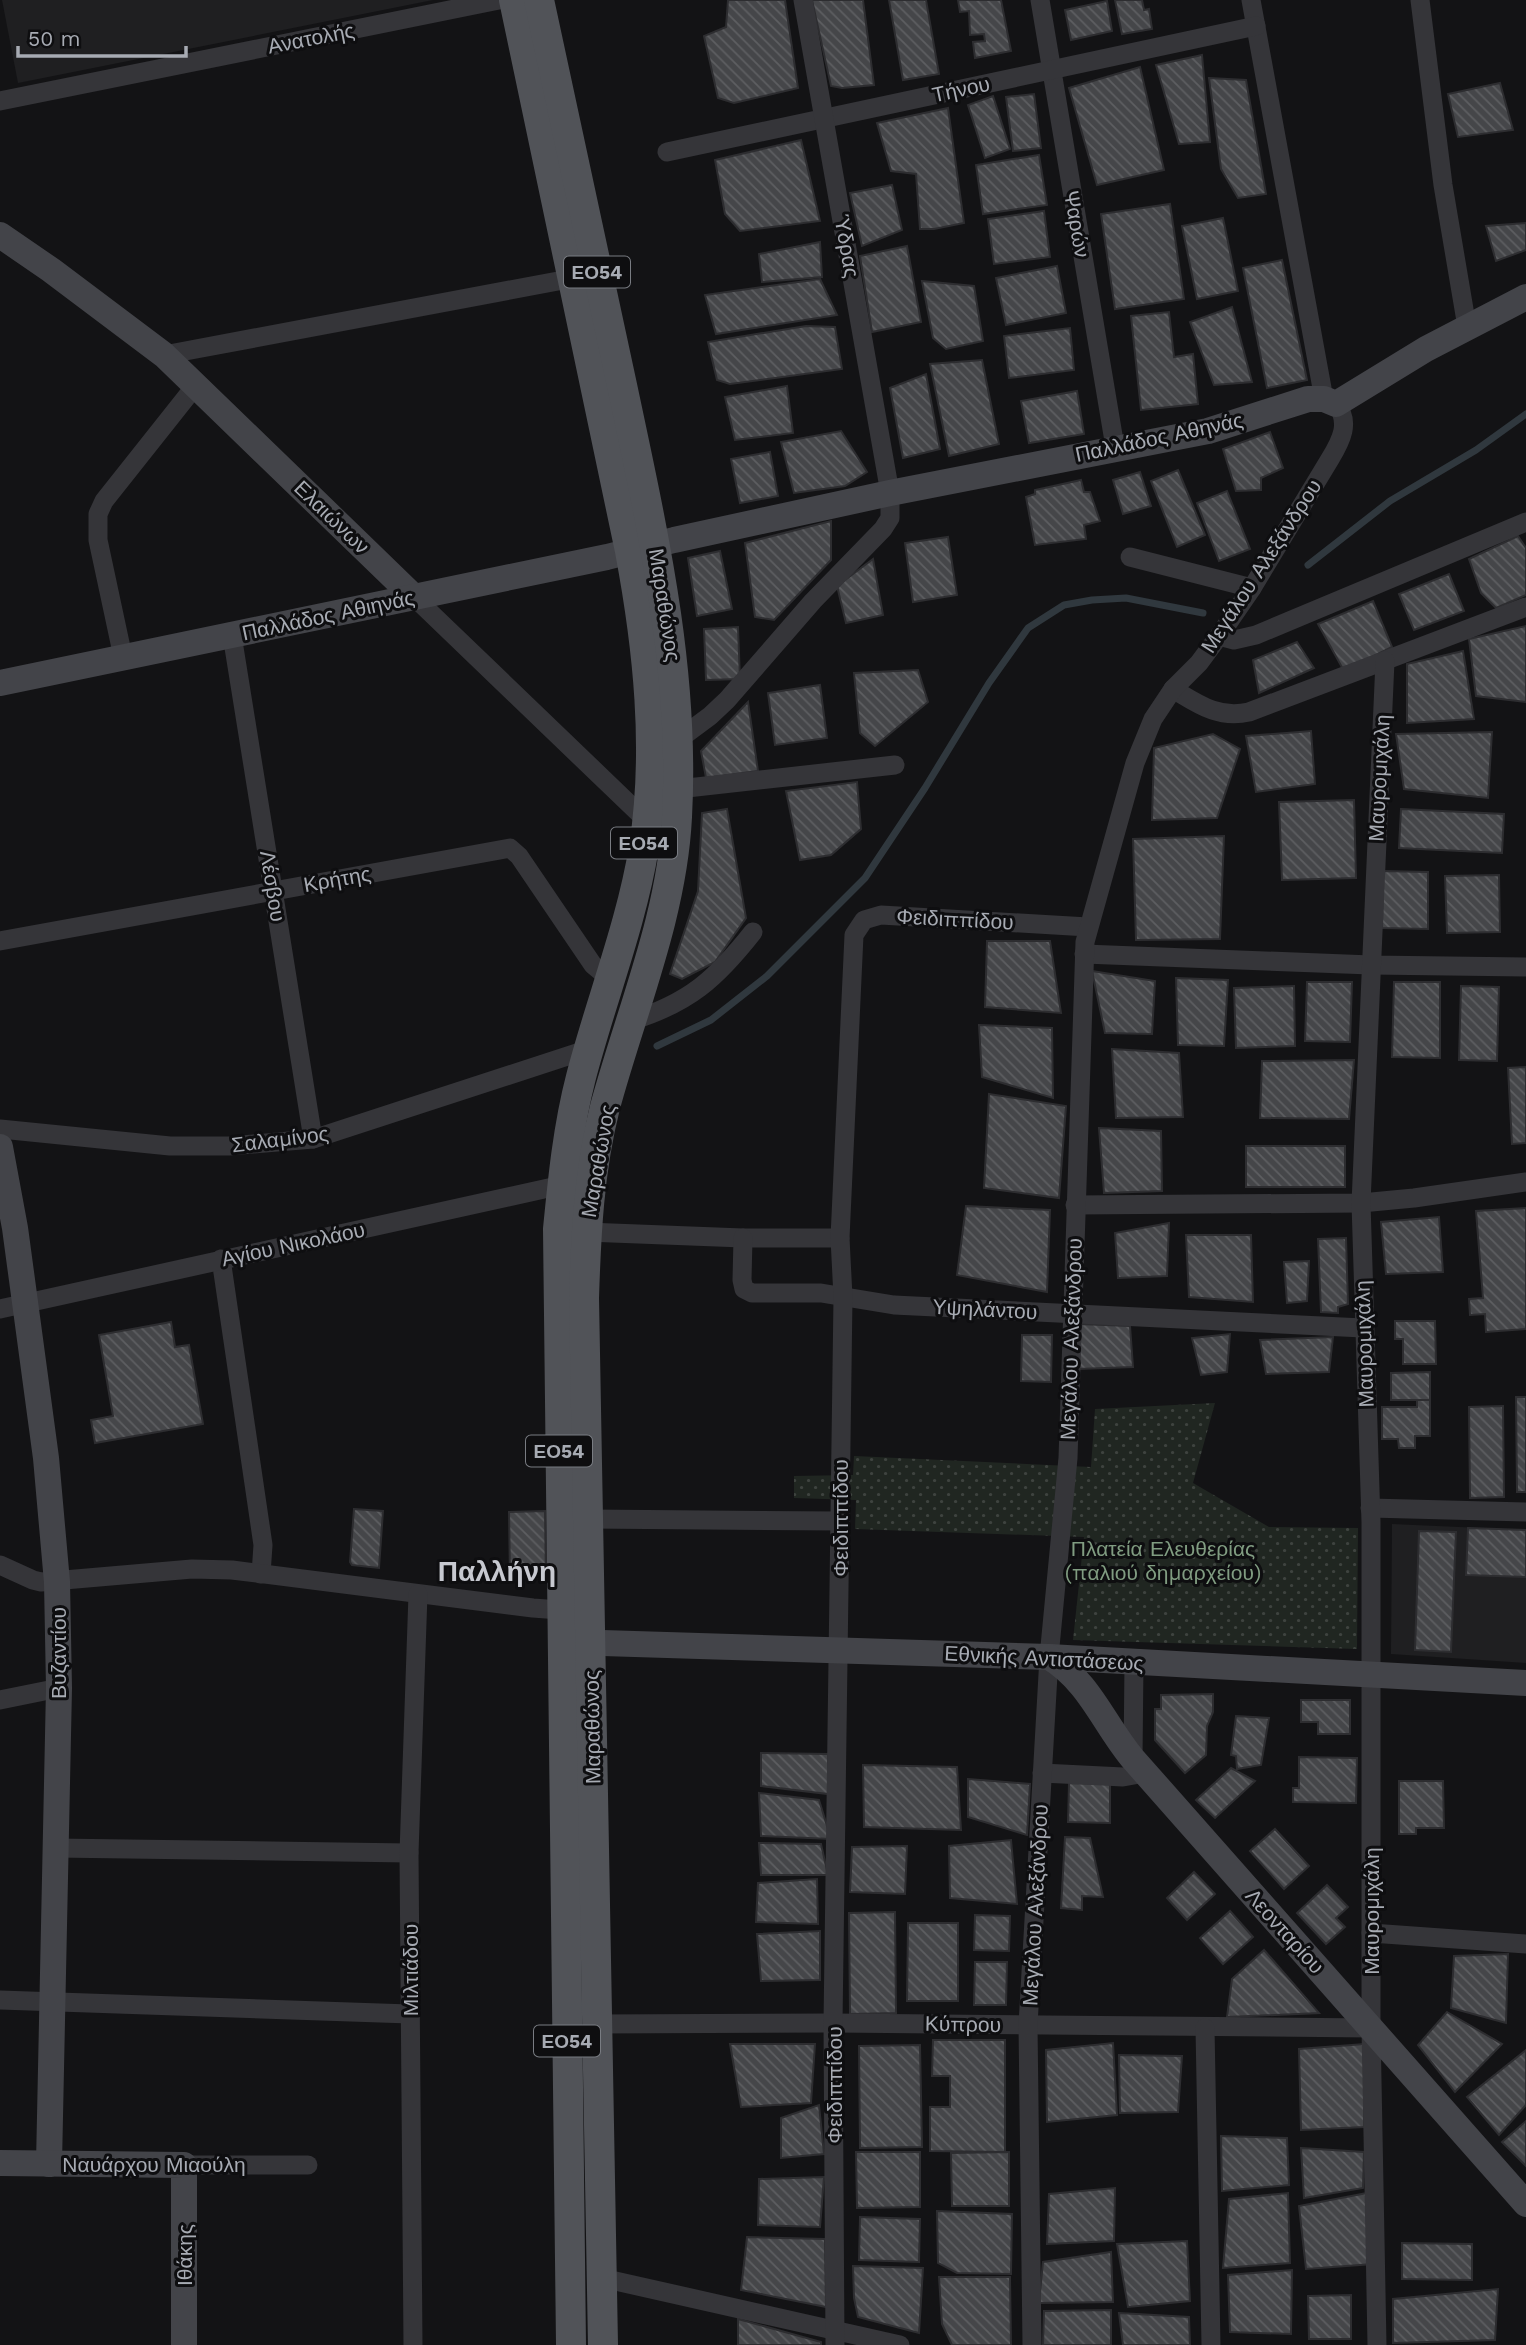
<svg xmlns="http://www.w3.org/2000/svg" width="1526" height="2345" font-family="'Work Sans',sans-serif">
	<style>
		.built { fill: #1f1f21 }
		.grass { fill: url(#grass-dots) }
		.lines { fill: none; stroke-linecap: round; stroke-linejoin: round }
		.stream { stroke: #30383e; stroke-width: 7 }
		.building { fill: url(#building-back-hatch); stroke: #2d2d30; stroke-width: 2 }
		.street { stroke: #353539; stroke-width: 19 }
		.secondary { stroke: #434449; stroke-width: 26 }
		.primary { stroke: #515358; stroke-width: 30 }
		.labels { text-anchor: middle; dominant-baseline: central; stroke-width: 6; stroke-linejoin: round; paint-order: stroke }
		.shield { fill: #0e0e10; stroke: #797c82; stroke-width: 2 }
		.shield-label { font-size: 19px; font-weight: bold; fill: #a7abb3 }
		.street-label { font-size: 21px; fill: #a7abb3; stroke: #0e0e10 }
		.park-label { font-size: 21px; fill: #809c81; stroke: #0e0e10 }
		.district-label { font-size: 28px; font-weight: bold; fill: #c7c9d0; stroke: #0e0e10 }
	</style>
	<defs>
		<pattern id="grass-dots" width="8" height="8" patternUnits="userSpaceOnUse" patternTransform="scale(1.75)"><rect width="8" height="8" fill="#202621"/><path d="M2 2h.1M6 6h.1" fill="none" stroke="#3e433f" stroke-width="1.8" stroke-linecap="round"/></pattern>
		<pattern id="building-back-hatch" width="6" height="6" patternUnits="userSpaceOnUse" patternTransform="scale(1.75)"><rect width="6" height="6" fill="#454649"/><path d="M-1 5l2 2M0 0l6 6M5-1l2 2" fill="none" stroke="#5d5e61"/></pattern>
	</defs>
	<rect width="100%" height="100%" fill="#131315"/>
	<g class="built">
		<polygon points="2,0 433,0 18,83"/>
		<polygon points="1392,1524 1526,1530 1526,1663 1391,1654"/>
	</g>
	<polygon class="grass" points="1215,1403 1193,1483 1269,1527 1358,1528 1357,1649 1073,1640 1084,1537 855,1529 856,1500 794,1498 794,1476 853,1475 854,1456 1091,1467 1095,1409"/>
	<g class="lines">
		<g class="stream">
			<polyline points="1308,565 1390,501 1476,450 1526,414"/>
			<polyline points="657,1046 711,1020 767,976 865,878 925,788 989,683 1028,628 1064,605 1092,600 1126,598 1203,613"/>
		</g>
	</g>
	<g class="building">
		<polygon points="728,0 785,0 798,88 734,103 718,98 704,36 726,27"/>
		<polygon points="812,0 863,0 874,85 842,88 831,86"/>
		<polygon points="889,0 926,0 939,74 903,80"/>
		<polygon points="958,0 1001,0 1011,51 975,58 973,42 985,41 984,34 970,35 969,11 960,12"/>
		<polygon points="1115,0 1142,0 1144,10 1149,9 1152,29 1122,34"/>
		<polygon points="1107,1 1112,31 1071,40 1065,10"/>
		<polygon points="1202,55 1210,142 1179,144 1156,65"/>
		<polygon points="1140,67 1164,170 1097,185 1069,88"/>
		<polygon points="1209,78 1246,80 1266,194 1238,198 1221,169"/>
		<polygon points="1500,83 1513,130 1458,137 1448,94"/>
		<polygon points="1034,94 1041,148 1013,151 1006,97"/>
		<polygon points="993,96 1010,149 985,158 968,105"/>
		<polygon points="948,108 964,223 934,229 920,229 916,174 891,171 877,123"/>
		<polygon points="801,140 820,221 740,231 725,214 715,160"/>
		<polygon points="1039,155 1047,205 983,214 976,165"/>
		<polygon points="892,185 902,230 862,246 850,193"/>
		<polygon points="1170,204 1184,299 1115,309 1101,214"/>
		<polygon points="1044,211 1050,257 994,264 988,219"/>
		<polygon points="1223,218 1238,291 1197,299 1182,226"/>
		<polygon points="1526,223 1526,250 1496,261 1486,226"/>
		<polygon points="820,242 822,277 762,282 759,254"/>
		<polygon points="907,246 921,322 872,332 860,256"/>
		<polygon points="1282,260 1307,380 1267,388 1243,268"/>
		<polygon points="1057,266 1066,313 1006,325 996,278"/>
		<polygon points="820,279 837,315 716,334 705,295"/>
		<polygon points="922,281 974,286 983,341 946,349 933,338"/>
		<polygon points="1232,307 1252,382 1214,385 1190,322"/>
		<polygon points="1169,312 1174,357 1193,354 1198,404 1141,410 1131,316"/>
		<polygon points="806,326 835,327 842,369 730,384 717,380 708,342"/>
		<polygon points="1070,328 1074,370 1009,378 1004,336"/>
		<polygon points="982,360 999,444 949,456 930,364"/>
		<polygon points="926,374 940,449 903,458 890,388"/>
		<polygon points="787,386 793,433 735,440 725,397"/>
		<polygon points="1077,391 1084,434 1029,443 1021,401"/>
		<polygon points="841,431 867,472 845,486 794,493 781,442"/>
		<polygon points="1270,432 1283,468 1261,478 1261,490 1236,491 1223,449"/>
		<polygon points="770,452 778,496 740,503 731,459"/>
		<polygon points="1178,470 1205,535 1177,547 1151,481"/>
		<polygon points="1140,472 1151,506 1123,514 1113,480"/>
		<polygon points="1081,480 1084,492 1090,492 1100,521 1084,525 1086,539 1035,545 1026,497 1035,494 1035,490"/>
		<polygon points="1227,491 1250,549 1219,561 1197,503"/>
		<polygon points="831,521 831,560 774,620 755,617 745,543"/>
		<polygon points="1518,536 1526,548 1526,595 1496,608 1481,593 1469,559"/>
		<polygon points="948,537 957,595 913,602 905,543"/>
		<polygon points="720,551 732,609 697,616 688,558"/>
		<polygon points="873,559 883,615 846,623 837,586"/>
		<polygon points="1449,574 1464,611 1414,630 1399,594"/>
		<polygon points="1373,601 1392,647 1344,671 1318,624"/>
		<polygon points="1526,626 1526,702 1476,696 1469,639"/>
		<polygon points="738,627 740,679 706,680 704,629"/>
		<polygon points="1297,642 1314,668 1259,693 1253,660"/>
		<polygon points="1463,651 1474,719 1407,723 1407,664"/>
		<polygon points="918,670 928,702 875,746 860,733 854,673"/>
		<polygon points="820,685 827,738 775,745 768,693"/>
		<polygon points="748,702 758,771 706,778 701,751"/>
		<polygon points="1311,731 1315,784 1256,792 1246,736"/>
		<polygon points="1492,732 1488,798 1404,789 1396,734"/>
		<polygon points="1213,734 1240,749 1217,818 1152,820 1154,748"/>
		<polygon points="857,782 861,829 831,855 800,860 786,791"/>
		<polygon points="1354,800 1356,878 1282,880 1279,802"/>
		<polygon points="727,809 746,918 715,962 682,979 670,974 698,891 702,813"/>
		<polygon points="1401,809 1504,814 1502,853 1399,848"/>
		<polygon points="1224,836 1220,939 1136,940 1133,839"/>
		<polygon points="1383,871 1428,872 1428,929 1382,928"/>
		<polygon points="1499,875 1500,932 1447,933 1445,876"/>
		<polygon points="987,941 1050,941 1061,1013 985,1007"/>
		<polygon points="1092,971 1155,981 1152,1034 1105,1033"/>
		<polygon points="1176,978 1228,980 1224,1046 1178,1045"/>
		<polygon points="1307,982 1352,982 1350,1042 1305,1041"/>
		<polygon points="1394,982 1440,982 1440,1058 1392,1057"/>
		<polygon points="1294,986 1295,1046 1236,1048 1234,988"/>
		<polygon points="1461,986 1499,987 1497,1061 1459,1060"/>
		<polygon points="979,1025 1052,1028 1053,1098 982,1077"/>
		<polygon points="1112,1049 1179,1053 1183,1117 1116,1118"/>
		<polygon points="1354,1060 1349,1119 1260,1118 1262,1061"/>
		<polygon points="1526,1067 1526,1143 1512,1144 1508,1068"/>
		<polygon points="989,1094 1066,1106 1059,1198 984,1188"/>
		<polygon points="1099,1128 1161,1131 1162,1191 1104,1193"/>
		<rect x="1246" y="1146" width="99" height="41"/>
		<polygon points="966,1206 1050,1210 1047,1292 957,1275"/>
		<polygon points="1526,1208 1526,1329 1486,1332 1485,1314 1470,1315 1469,1299 1483,1298 1476,1211"/>
		<polygon points="1439,1217 1443,1272 1386,1274 1381,1222"/>
		<polygon points="1169,1223 1167,1276 1118,1278 1115,1233"/>
		<polygon points="1186,1235 1251,1235 1253,1302 1189,1297"/>
		<polygon points="1346,1238 1348,1304 1338,1307 1338,1313 1321,1312 1318,1239"/>
		<polygon points="1309,1261 1307,1301 1287,1303 1284,1262"/>
		<polygon points="1395,1321 1435,1321 1436,1364 1403,1364 1403,1339 1395,1339"/>
		<polygon points="171,1322 175,1347 189,1345 203,1424 95,1443 91,1420 113,1416 99,1335"/>
		<polygon points="1079,1324 1130,1326 1133,1367 1078,1369"/>
		<polygon points="1230,1334 1227,1372 1201,1375 1192,1338"/>
		<polygon points="1022,1335 1052,1335 1051,1382 1021,1381"/>
		<polygon points="1333,1337 1329,1372 1266,1374 1260,1340"/>
		<polygon points="1430,1372 1430,1400 1391,1400 1391,1373"/>
		<polygon points="1516,1397 1526,1397 1526,1492 1517,1492"/>
		<polygon points="1417,1400 1430,1400 1430,1436 1415,1436 1415,1448 1399,1448 1398,1439 1382,1439 1382,1407 1417,1407"/>
		<polygon points="1503,1406 1504,1497 1470,1498 1469,1407"/>
		<polygon points="354,1509 383,1511 379,1568 352,1565 350,1562"/>
		<polygon points="545,1511 546,1578 510,1578 509,1512"/>
		<polygon points="1468,1528 1526,1530 1526,1577 1466,1575"/>
		<polygon points="1419,1531 1456,1532 1451,1652 1415,1650"/>
		<polygon points="1213,1694 1213,1712 1207,1726 1206,1755 1185,1773 1155,1740 1155,1709 1161,1709 1161,1695"/>
		<polygon points="1301,1700 1350,1700 1350,1734 1318,1734 1318,1722 1301,1722"/>
		<polygon points="1236,1716 1269,1718 1261,1765 1237,1769 1236,1756 1231,1755"/>
		<polygon points="761,1753 828,1754 828,1794 761,1786"/>
		<polygon points="1299,1757 1357,1758 1356,1803 1293,1802 1293,1788 1299,1788"/>
		<polygon points="863,1765 957,1767 961,1830 864,1827"/>
		<polygon points="1231,1768 1255,1781 1215,1818 1196,1800"/>
		<polygon points="968,1779 1030,1784 1027,1835 968,1817"/>
		<polygon points="1399,1781 1443,1781 1444,1828 1416,1828 1416,1834 1399,1834"/>
		<polygon points="1069,1783 1110,1784 1110,1823 1068,1822"/>
		<polygon points="759,1793 819,1800 831,1839 761,1836"/>
		<polygon points="1275,1829 1309,1866 1284,1889 1250,1851"/>
		<polygon points="1065,1837 1090,1838 1103,1897 1082,1896 1082,1910 1061,1908"/>
		<polygon points="1011,1840 1017,1904 950,1898 949,1846"/>
		<polygon points="759,1843 821,1844 828,1875 761,1875"/>
		<polygon points="907,1846 905,1894 850,1892 852,1847"/>
		<polygon points="1194,1872 1215,1894 1187,1920 1167,1898"/>
		<polygon points="817,1879 818,1924 756,1922 758,1883"/>
		<polygon points="1327,1885 1348,1907 1336,1918 1345,1927 1326,1944 1297,1913"/>
		<polygon points="1230,1911 1253,1937 1223,1964 1200,1938"/>
		<polygon points="895,1912 896,2013 850,2014 849,1913"/>
		<polygon points="975,1915 1010,1916 1009,1951 974,1950"/>
		<polygon points="908,1923 958,1923 958,2001 907,2001"/>
		<polygon points="820,1931 820,1980 761,1981 757,1934"/>
		<polygon points="1264,1950 1319,2013 1227,2017 1232,1979"/>
		<polygon points="1508,1954 1506,2023 1451,2008 1454,1956"/>
		<polygon points="975,1962 1007,1962 1006,2005 974,2005"/>
		<polygon points="1447,2012 1502,2044 1455,2092 1418,2045"/>
		<polygon points="933,2040 1005,2040 1005,2152 930,2151 930,2107 950,2107 950,2076 932,2076"/>
		<polygon points="1113,2043 1117,2115 1047,2122 1046,2050"/>
		<polygon points="730,2044 815,2044 811,2103 741,2107"/>
		<polygon points="1364,2044 1364,2127 1301,2130 1299,2049"/>
		<polygon points="920,2045 922,2147 860,2148 859,2046"/>
		<polygon points="1526,2050 1526,2105 1499,2135 1467,2097"/>
		<polygon points="1119,2055 1182,2056 1178,2112 1120,2113"/>
		<polygon points="819,2105 824,2154 781,2158 781,2118"/>
		<polygon points="1526,2121 1526,2166 1502,2142"/>
		<polygon points="1221,2136 1287,2138 1289,2185 1222,2191"/>
		<polygon points="1301,2148 1364,2152 1363,2188 1304,2198"/>
		<polygon points="856,2152 920,2152 920,2207 857,2208"/>
		<polygon points="1009,2152 1009,2206 952,2206 951,2153"/>
		<polygon points="824,2177 820,2227 758,2225 759,2179"/>
		<polygon points="1115,2188 1114,2241 1047,2244 1049,2194"/>
		<polygon points="1288,2193 1290,2263 1223,2268 1229,2199"/>
		<polygon points="1367,2193 1373,2264 1306,2269 1299,2206"/>
		<polygon points="937,2211 1012,2214 1011,2274 957,2273 938,2263"/>
		<polygon points="860,2217 920,2219 919,2262 859,2260"/>
		<polygon points="747,2237 825,2239 826,2307 741,2290"/>
		<polygon points="1187,2241 1190,2301 1128,2307 1117,2244"/>
		<polygon points="1402,2243 1472,2244 1472,2280 1402,2279"/>
		<polygon points="1111,2252 1113,2302 1039,2303 1043,2262"/>
		<polygon points="853,2266 923,2268 919,2333 858,2317 854,2298"/>
		<polygon points="1292,2270 1291,2334 1230,2332 1228,2275"/>
		<polygon points="939,2277 1010,2277 1011,2345 952,2345 942,2324"/>
		<polygon points="1498,2289 1495,2340 1393,2343 1393,2299"/>
		<polygon points="1351,2295 1351,2339 1309,2339 1308,2296"/>
		<polygon points="1111,2310 1111,2345 1043,2345 1044,2311"/>
		<polygon points="1119,2313 1189,2317 1190,2345 1123,2345"/>
		<polygon points="738,2319 821,2342 821,2345 738,2345"/>
	</g>
	<g class="lines">
		<g class="street">
			<polyline points="1040,0 1115,447"/>
			<polyline points="1251,0 1324,399"/>
			<polyline points="1420,0 1443,185 1467,327"/>
			<polyline points="0,101 499,0"/>
			<polyline points="667,152 1256,26"/>
			<polyline points="164,355 574,278"/>
			<polyline points="1130,557 1252,588"/>
			<polyline points="414,597 647,821"/>
			<polyline points="232,635 313,1139"/>
			<polyline points="1219,636 1234,640 1256,635 1526,522"/>
			<polyline points="123,657 98,540 98,514 104,501 196,385"/>
			<path d="M1173 689C1198 704 1218 719 1249 712L1526 607"/>
			<polyline points="679,739 710,716 727,700 813,601 883,529 890,518 890,493 803,0"/>
			<polyline points="678,789 895,765"/>
			<polyline points="0,941 510,848 519,856 593,965 611,980"/>
			<polyline points="1084,954 1371,965 1526,967"/>
			<path d="M631 1021C689 1003 716 979 753 932"/>
			<polyline points="0,1129 170,1146 229,1146 313,1139 589,1049"/>
			<polyline points="1075,1205 1361,1203 1414,1198 1526,1182"/>
			<polyline points="586,1232 743,1238 840,1238"/>
			<polyline points="743,1238 742,1280 744,1289 752,1293 821,1293 894,1305 1363,1328"/>
			<polyline points="221,1259 263,1545 261,1574"/>
			<polyline points="0,1309 562,1185"/>
			<polyline points="1370,1508 1526,1512"/>
			<polyline points="588,1519 839,1521"/>
			<polyline points="0,1565 33,1580 41,1582 192,1569 232,1570 533,1608 573,1611"/>
			<polyline points="0,1700 59,1688"/>
			<polyline points="1133,1759 1134,1662"/>
			<polyline points="1042,1773 1123,1777 1145,1773"/>
			<polyline points="55,1848 409,1853"/>
			<polyline points="1371,1933 1526,1944"/>
			<polyline points="0,2000 410,2014"/>
			<polyline points="597,2024 833,2023 1371,2028"/>
			<polyline points="1205,2028 1211,2345"/>
			<polyline points="184,2165 308,2165"/>
			<polyline points="602,2278 900,2345"/>
			<polyline points="413,2345 409,1853 418,1594"/>
			<polyline points="835,2345 833,2023 843,1297 840,1238 854,935 864,920 881,915 1088,927"/>
			<path d="M1032 2345 1028 2025 1049 1657 1068 1458 1085 942 1135 763 1153 719 1173 689 1199 663 1219 636 1252 588 1330 459C1341 441 1351 422 1336 404"/>
			<polyline points="1377,2345 1371,2028 1371,1522 1361,1203 1385,661"/>
		</g>
		<g class="secondary">
			<polyline points="0,235 51,270 164,355 414,597"/>
			<polyline points="0,683 607,557 674,540 890,493 1208,431 1308,399 1324,399 1336,404 1426,349 1526,297"/>
			<polyline points="0,1147 15,1228 46,1458 57,1582 59,1688 49,2164"/>
			<polyline points="570,1642 1049,1657 1526,1683"/>
			<path d="M1049 1657C1090 1682 1103 1723 1133 1759L1526 2204"/>
			<polyline points="0,2163 184,2165 184,2345"/>
		</g>
		<g class="primary">
			<path d="M514 0 630 551C648 647 659 749 644 847 631 926 601 1000 581 1077 568 1127 563 1178 558 1229L571 2345"/>
			<path d="M539 0C567 130 595 260 623 390 653 532 685 671 677 817 672 917 631 1011 605 1107 589 1170 586 1234 584 1298L603 2345"/>
		</g>
	</g>
	<g class="labels">
		<g class="shield">
			<rect x="564" y="256.5" width="66" height="31" rx="5"/>
			<rect x="611" y="827.5" width="66" height="31" rx="5"/>
			<rect x="526" y="1435.5" width="66" height="31" rx="5"/>
			<rect x="534" y="2025.5" width="66" height="31" rx="5"/>
		</g>
		<g class="shield-label">
			<text x="597" y="272">ΕΟ54</text>
			<text x="644" y="843">ΕΟ54</text>
			<text x="559" y="1451">ΕΟ54</text>
			<text x="567" y="2041">ΕΟ54</text>
		</g>
		<g class="street-label">
			<text transform="translate(311 38) rotate(-11)">Ανατολής</text>
			<text transform="translate(961 89) rotate(-12)">Τήνου</text>
			<text transform="translate(1077 224) rotate(80)">Ψαρών</text>
			<text transform="translate(847 246) rotate(80)">Ύδρας</text>
			<text transform="translate(1159 437) rotate(-12)">Παλλάδος Αθηνάς</text>
			<text transform="translate(332 517) rotate(44)">Ελαιώνων</text>
			<text transform="translate(1261 566) rotate(-57)">Μεγάλου Αλεξάνδρου</text>
			<text transform="translate(665 605) rotate(81)">Μαραθώνος</text>
			<text transform="translate(328 615) rotate(-12)">Παλλάδος Αθιηνάς</text>
			<text transform="translate(1379 778) rotate(-87)">Μαυρομιχάλη</text>
			<text transform="translate(337 879) rotate(-10)">Κρήτης</text>
			<text transform="translate(273 886) rotate(81)">Λέσβου</text>
			<text transform="translate(955 919) rotate(3)">Φειδιππίδου</text>
			<text transform="translate(280 1139) rotate(-7)">Σαλαμίνος</text>
			<text transform="translate(598 1161) rotate(-80)">Μαραθώνος</text>
			<text transform="translate(293 1244) rotate(-12)">Αγίου Νικολάου</text>
			<text transform="translate(985 1309) rotate(3)">Υψηλάντου</text>
			<text transform="translate(1071 1339) rotate(-88)">Μεγάλου Αλεξάνδρου</text>
			<text transform="translate(1364 1344) rotate(-92)">Μαυρομιχάλη</text>
			<text transform="translate(840 1518) rotate(-90)">Φειδιππίδου</text>
			<text transform="translate(58 1653) rotate(-90)">Βυζαντίου</text>
			<text transform="translate(1044 1658) rotate(3)">Εθνικής Αντιστάσεως</text>
			<text transform="translate(592 1727) rotate(-91)">Μαραθώνος</text>
			<text transform="translate(1035 1905) rotate(-87)">Μεγάλου Αλεξάνδρου</text>
			<text transform="translate(1371 1911) rotate(-90)">Μαυρομιχάλη</text>
			<text transform="translate(1285 1931) rotate(48)">Λεονταρίου</text>
			<text transform="translate(410 1970) rotate(-90)">Μιλτιάδου</text>
			<text transform="translate(963 2024) rotate(1)">Κύπρου</text>
			<text transform="translate(834 2085) rotate(-90)">Φειδιππίδου</text>
			<text x="154" y="2164">Ναυάρχου Μιαούλη</text>
			<text transform="translate(184 2255) rotate(-90)">Ιθάκης</text>
		</g>
		<g class="park-label">
			<text x="1163" y="1548">Πλατεία Ελευθερίας<tspan x="1163" dy="24">(παλιού δημαρχείου)</tspan></text>
		</g>
		<g class="district-label">
			<text x="497" y="1571">Παλλήνη</text>
		</g>
	</g>
	<path d="M18 46v10h168v-10" fill="none" stroke="#a7abb3" stroke-width="3.5"/>
	<text x="28" y="46" font-size="21" fill="#a7abb3" stroke="#0e0e10" stroke-width="5" paint-order="stroke">50 m</text>
</svg>
